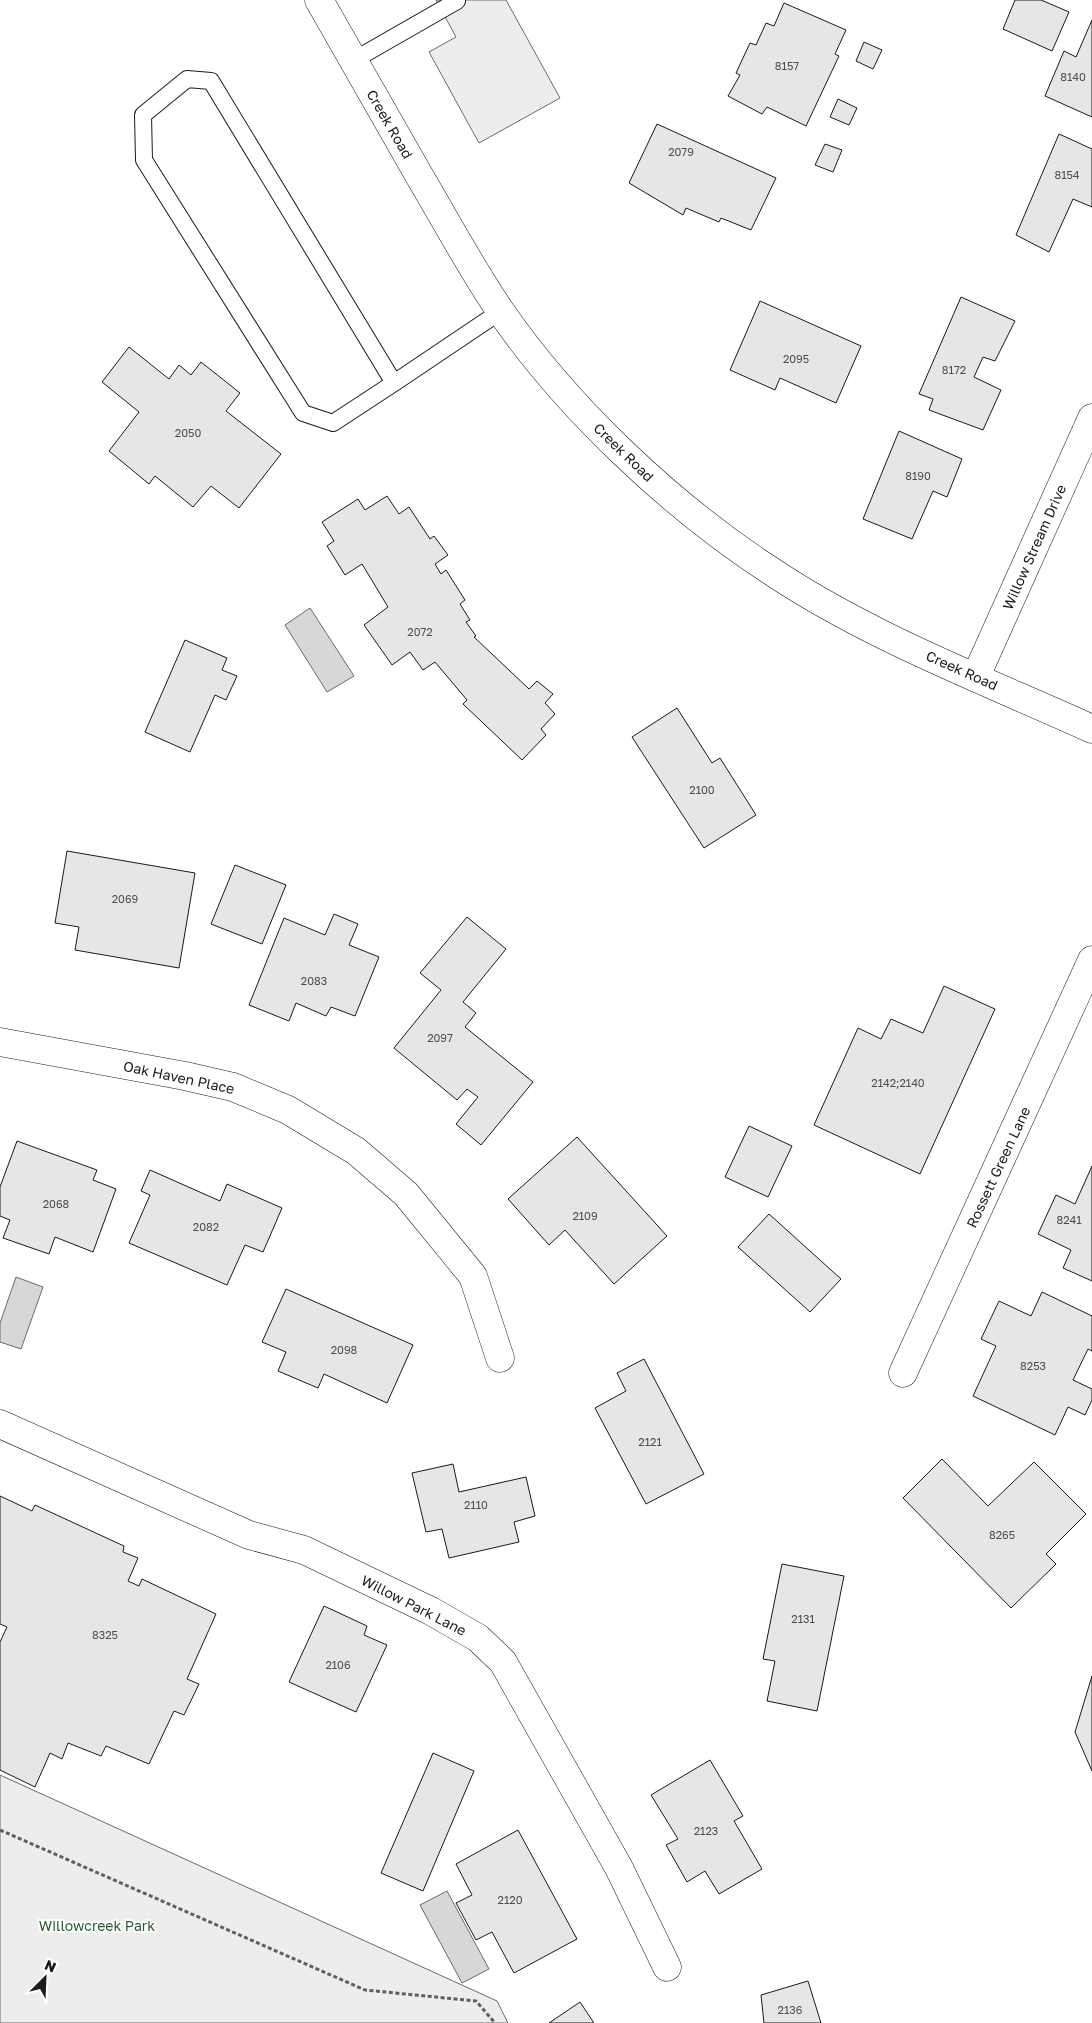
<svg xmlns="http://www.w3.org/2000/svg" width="1092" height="2023" font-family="'Golos Text',sans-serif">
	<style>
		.built { fill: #ededed; stroke: #6a6a6a }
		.water { fill: #d7d7d7; stroke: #6a6a6a }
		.building { fill: #e6e6e6; stroke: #1a1a1a }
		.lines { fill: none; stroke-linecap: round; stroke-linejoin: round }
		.service-casing { stroke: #1a1a1a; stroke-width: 18 }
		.minor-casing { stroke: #1a1a1a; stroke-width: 29 }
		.tertiary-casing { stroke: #1a1a1a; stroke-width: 29 }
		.path { stroke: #5f5f5f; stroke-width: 3; stroke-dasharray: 4 2.5; stroke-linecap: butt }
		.service { stroke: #fff; stroke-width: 16 }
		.minor { stroke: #fff; stroke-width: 28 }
		.tertiary { stroke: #fff; stroke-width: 28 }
		.labels { text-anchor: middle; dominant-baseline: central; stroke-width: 4; stroke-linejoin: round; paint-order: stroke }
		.number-label { font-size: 11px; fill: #4d4d4d }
		.street-label { font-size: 14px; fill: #1a1a1a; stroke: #fff }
		.park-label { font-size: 14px; fill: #2b5a34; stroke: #fff }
	</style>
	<rect width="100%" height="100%" fill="#fff"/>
	<g class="built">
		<polygon points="436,0 506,0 560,98 479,143 429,52 456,37"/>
		<polygon points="0,1775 497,2001 508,2023 0,2023"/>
	</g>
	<g class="water">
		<polygon points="310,608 354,676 327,692 285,625"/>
		<polygon points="16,1277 43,1287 21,1349 0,1342 0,1323"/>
		<polygon points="447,1891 489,1969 462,1983 420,1905"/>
	</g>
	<g class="building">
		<polygon points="1015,0 1041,0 1069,12 1052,51 1003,29"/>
		<polygon points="784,3 846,30 835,54 839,56 806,126 767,107 762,114 728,96 740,75 736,73 750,43 756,45 766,23 774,26"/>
		<polygon points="1092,20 1092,117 1045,96 1064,51 1076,57"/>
		<polygon points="864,42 882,50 873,69 856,61"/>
		<polygon points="838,99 857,108 849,125 830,117"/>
		<polygon points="657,124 776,178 751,230 721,218 719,222 686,208 683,215 629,183"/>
		<polygon points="1059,134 1092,149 1092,207 1073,199 1049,252 1016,235"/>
		<polygon points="825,144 842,150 833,172 815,165"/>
		<polygon points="961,297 1015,321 995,361 983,357 974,377 1001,390 983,430 929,410 933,399 919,394"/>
		<polygon points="760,301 861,346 836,403 780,378 775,390 730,370"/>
		<polygon points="129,347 169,379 179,365 191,375 201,362 240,393 226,411 281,454 239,508 211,486 193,507 155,476 149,484 109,451 139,412 102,382"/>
		<polygon points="899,431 962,459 947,497 933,491 912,539 863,519"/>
		<polygon points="387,496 399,514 409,507 430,539 434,536 448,555 435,564 441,574 446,570 465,600 460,604 470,620 466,622 476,636 474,637 529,689 537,681 553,694 545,703 555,714 541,729 546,735 522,760 463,704 467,700 435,662 423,670 410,652 392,665 364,625 388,607 362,564 345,575 327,546 334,541 322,522 358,499 365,510"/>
		<polygon points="185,640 227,658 222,670 237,676 226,700 215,695 190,752 145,732"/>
		<polygon points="677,708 712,763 720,758 756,815 704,848 632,737"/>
		<polygon points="67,851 195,873 179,968 75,950 79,927 55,923"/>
		<polygon points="235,865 286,885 262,944 211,924"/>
		<polygon points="334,914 358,924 349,945 379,957 355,1016 331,1007 326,1016 296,1003 289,1021 249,1005 284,918 325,935"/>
		<polygon points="467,917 506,949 463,1002 476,1013 465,1027 533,1082 481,1145 456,1124 478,1097 467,1089 457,1100 394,1048 441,990 420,973"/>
		<polygon points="944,986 995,1009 920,1174 814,1125 858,1028 881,1039 891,1019 923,1033"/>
		<polygon points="749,1126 792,1146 768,1197 725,1177"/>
		<polygon points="577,1137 667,1236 614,1284 565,1230 549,1245 508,1199"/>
		<polygon points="17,1141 97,1170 93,1180 116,1189 93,1252 55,1237 49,1254 3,1238 10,1220 0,1216 0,1187"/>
		<polygon points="1092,1166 1092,1281 1063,1268 1071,1250 1038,1234 1056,1195 1075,1204"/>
		<polygon points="150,1170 220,1201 227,1184 282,1208 263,1252 245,1245 227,1285 129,1243 150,1195 141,1191"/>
		<polygon points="769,1214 841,1279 810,1312 738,1247"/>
		<polygon points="286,1289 413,1345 387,1403 324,1374 318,1388 278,1371 286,1352 262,1342"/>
		<polygon points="1042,1292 1092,1316 1092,1351 1088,1349 1073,1380 1092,1389 1092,1400 1085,1415 1068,1407 1055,1435 973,1396 996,1346 981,1339 999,1301 1031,1316"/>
		<polygon points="644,1359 704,1474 646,1504 595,1408 626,1391 617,1373"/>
		<polygon points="942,1459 988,1506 1034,1462 1086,1514 1046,1554 1056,1564 1011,1608 903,1498"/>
		<polygon points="453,1464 459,1492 526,1477 535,1516 514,1522 519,1542 449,1558 442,1529 426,1532 412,1473"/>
		<polygon points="0,1496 32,1511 35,1505 124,1546 123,1552 138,1558 128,1581 139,1586 142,1579 216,1614 187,1679 199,1684 184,1715 174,1711 149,1764 106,1746 101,1756 68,1743 62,1759 50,1753 35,1787 0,1770 0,1642 7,1627 0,1624"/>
		<polygon points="782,1564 844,1576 817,1711 767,1701 775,1661 763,1659"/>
		<polygon points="324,1606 367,1626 364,1635 387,1645 356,1712 289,1682"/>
		<polygon points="1092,1676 1092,1771 1075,1732"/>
		<polygon points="433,1753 474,1771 423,1891 381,1873"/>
		<polygon points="710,1760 743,1816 734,1821 762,1869 719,1894 705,1871 687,1882 666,1845 678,1839 651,1795"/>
		<polygon points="518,1830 577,1939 514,1973 492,1932 476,1940 456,1903 472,1895 456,1864"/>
		<polygon points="808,1981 821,2023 764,2023 761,1995"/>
		<polygon points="580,2002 594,2023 549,2023"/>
	</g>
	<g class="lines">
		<defs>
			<g id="service">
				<polyline points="354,60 457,1"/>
				<polyline points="394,383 333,423 303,413 144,160 143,115 187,79 211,81 394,383 501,311"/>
			</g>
			<g id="minor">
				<polyline points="976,676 1092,418"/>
				<polyline points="0,1042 185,1076 233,1087 288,1110 356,1151 406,1194 473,1276 500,1358"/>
				<polyline points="903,1373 1092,960"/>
				<polyline points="0,1424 249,1535 304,1550 431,1611 478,1638 503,1662 619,1868 667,1967"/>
			</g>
			<path id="tertiary" d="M319 0C353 59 386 118 420 177 446 221 470 266 499 309 567 408 671 506 771 571 870 637 984 680 1092 729"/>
		</defs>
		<use href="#service" class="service-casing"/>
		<use href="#minor" class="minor-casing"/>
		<use href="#tertiary" class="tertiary-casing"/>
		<polyline class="path" points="0,1830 365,1990 476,2001 495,2023"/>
		<use href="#service" class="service"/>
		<use href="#minor" class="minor"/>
		<use href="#tertiary" class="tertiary"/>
	</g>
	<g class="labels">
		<g class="number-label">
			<text x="787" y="65">8157</text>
			<text x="1073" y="76">8140</text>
			<text x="681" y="151">2079</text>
			<text x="1067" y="174">8154</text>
			<text x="796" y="358">2095</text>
			<text x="954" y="369">8172</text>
			<text x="188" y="432">2050</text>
			<text x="918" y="475">8190</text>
			<text x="420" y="631">2072</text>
			<text x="702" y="789">2100</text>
			<text x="125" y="898">2069</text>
			<text x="314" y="980">2083</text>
			<text x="440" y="1037">2097</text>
			<text x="898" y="1082">2142;2140</text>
			<text x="56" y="1203">2068</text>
			<text x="585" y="1215">2109</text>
			<text x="1069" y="1219">8241</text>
			<text x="206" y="1226">2082</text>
			<text x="344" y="1349">2098</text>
			<text x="1033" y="1365">8253</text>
			<text x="650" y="1441">2121</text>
			<text x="476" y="1504">2110</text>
			<text x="1002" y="1534">8265</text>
			<text x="803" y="1618">2131</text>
			<text x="105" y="1634">8325</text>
			<text x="338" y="1664">2106</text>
			<text x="706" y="1830">2123</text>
			<text x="510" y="1899">2120</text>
			<text x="790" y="2009">2136</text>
		</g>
		<g class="street-label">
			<text transform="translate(390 124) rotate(60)">Creek Road</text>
			<text transform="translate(624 452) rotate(44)">Creek Road</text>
			<text transform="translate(1034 547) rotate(-66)">Willow Stream Drive</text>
			<text transform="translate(962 670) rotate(24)">Creek Road</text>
			<text transform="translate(179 1077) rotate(12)">Oak Haven Place</text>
			<text transform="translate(998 1167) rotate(-65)">Rossett Green Lane</text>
			<text transform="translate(414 1605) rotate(27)">Willow Park Lane</text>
		</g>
		<g class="park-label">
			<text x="97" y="1925">Willowcreek Park</text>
		</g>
	</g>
	<g transform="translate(45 1978) rotate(24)" stroke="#ffffff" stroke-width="4" paint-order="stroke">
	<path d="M0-4L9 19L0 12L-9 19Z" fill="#1a1a1a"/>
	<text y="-8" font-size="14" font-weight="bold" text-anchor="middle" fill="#1a1a1a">N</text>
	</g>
</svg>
